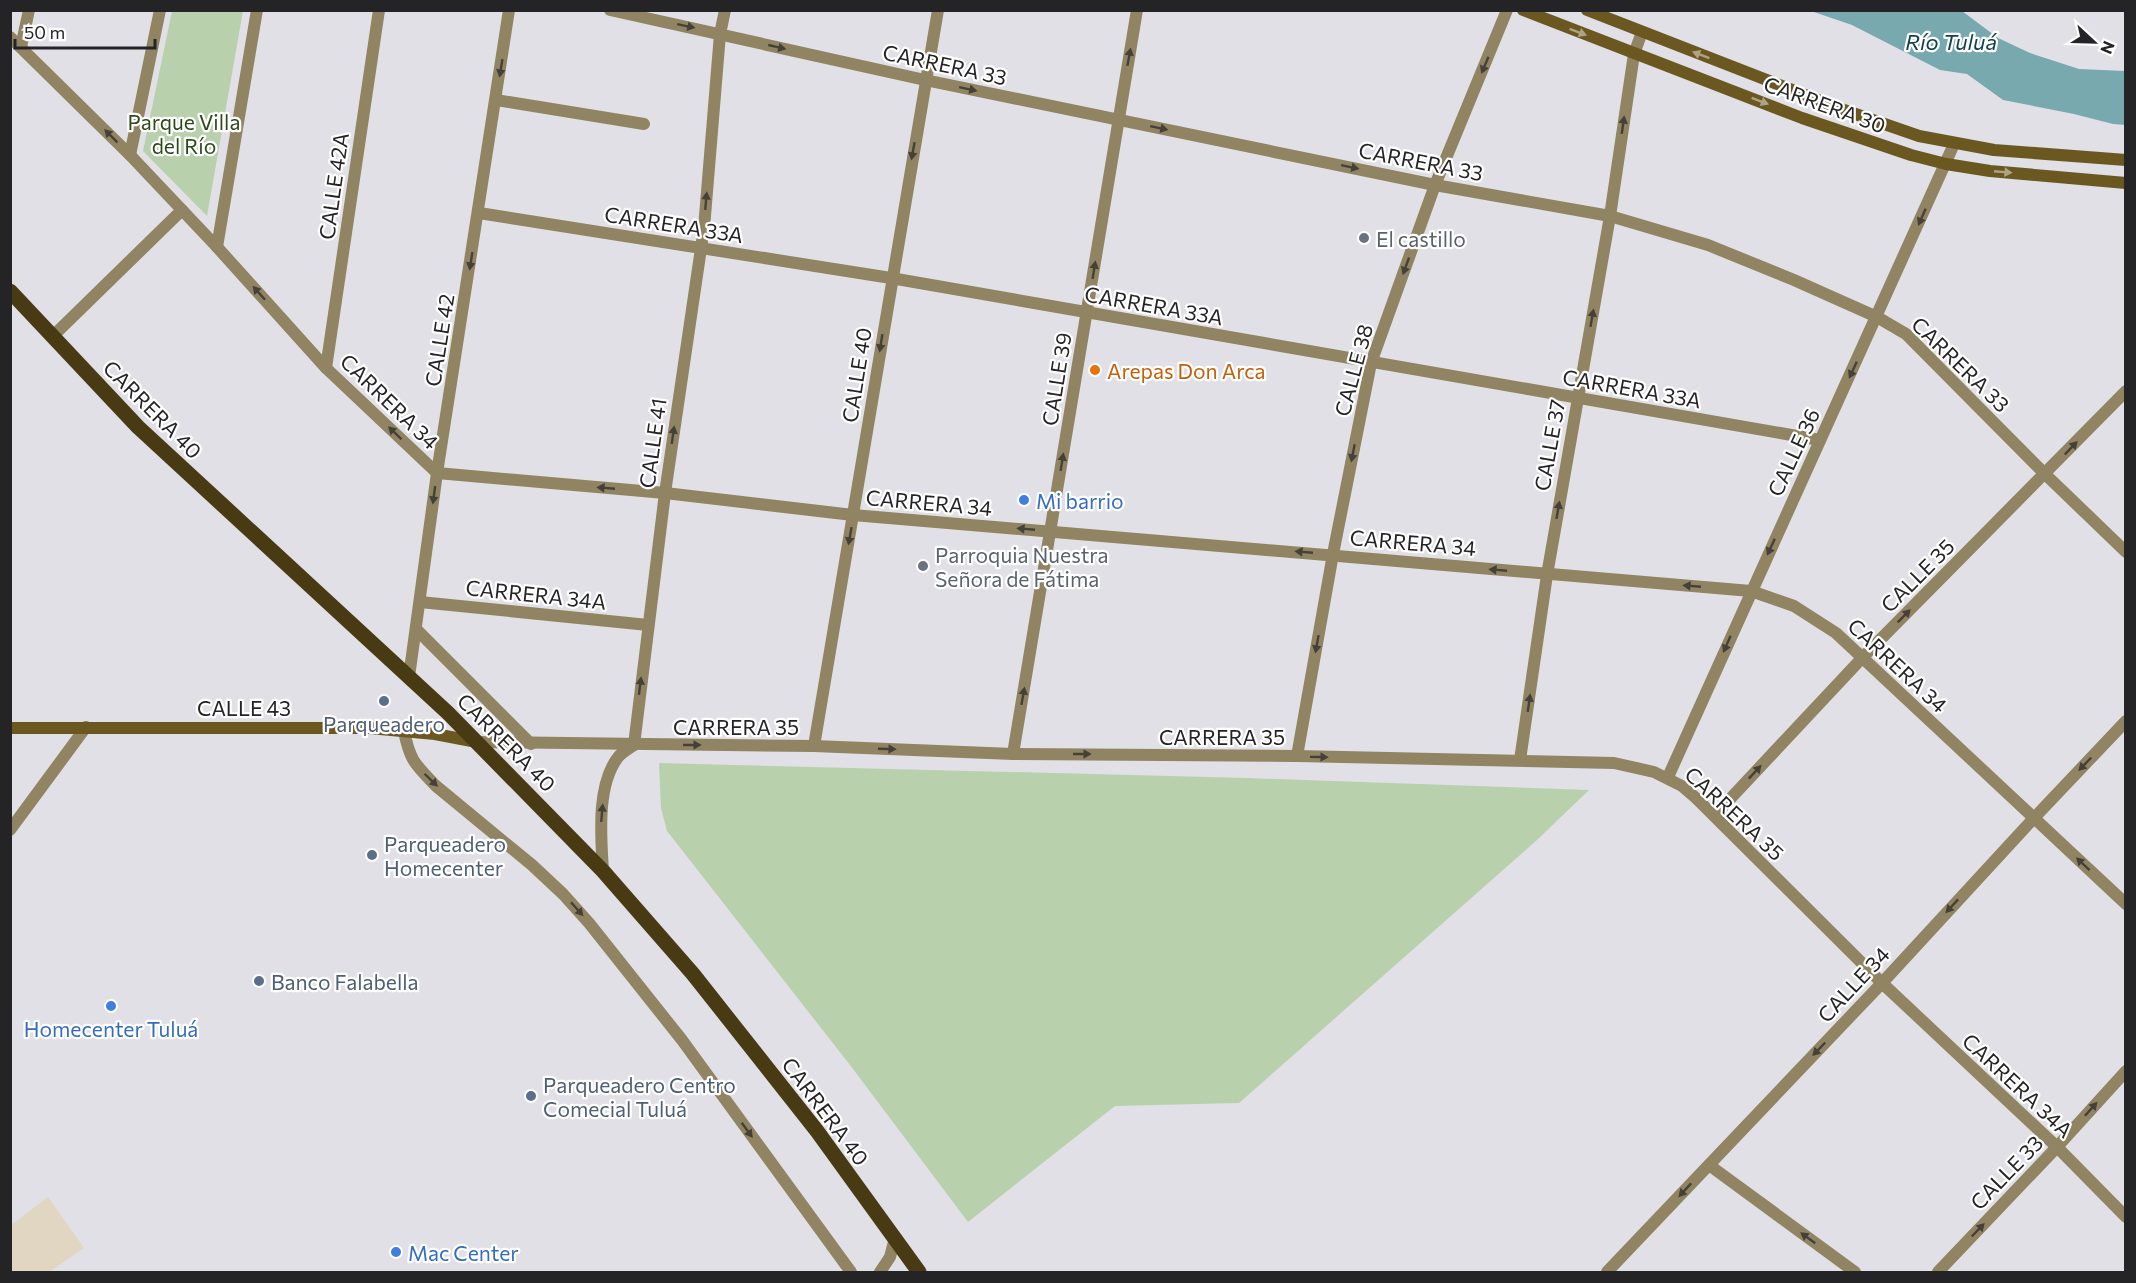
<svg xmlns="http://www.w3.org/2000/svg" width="2136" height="1283" font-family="Commissioner,sans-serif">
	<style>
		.medical { fill: #e0d6c1 }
		.green { fill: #b9d0ad }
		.water { fill: #77a9af }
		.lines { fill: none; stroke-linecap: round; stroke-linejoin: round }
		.street { stroke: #918462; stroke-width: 12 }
		.secondary { stroke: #6b5820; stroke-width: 12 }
		.primary { stroke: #483b14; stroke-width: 15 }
		.oneway { fill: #454138 }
		.oneway2 { fill: #aea384 }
		.worship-dot { fill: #6b7280; stroke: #fff; stroke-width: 2 }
		.food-dot { fill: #e8710a; stroke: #fff; stroke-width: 2 }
		.shop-dot { fill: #3f7fe0; stroke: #fff; stroke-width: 2 }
		.service-dot { fill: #5c6f8a; stroke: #fff; stroke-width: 2 }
		.labels { text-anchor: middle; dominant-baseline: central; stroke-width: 4.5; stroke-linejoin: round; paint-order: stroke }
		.street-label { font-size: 21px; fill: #242426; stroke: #fff }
		.park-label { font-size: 21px; fill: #2c4a18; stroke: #fff }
		.worship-label { font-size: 21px; fill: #5b616d; stroke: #fff; text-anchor: start }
		.food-label { font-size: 21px; fill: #c56008; stroke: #fff; text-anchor: start }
		.shop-label { font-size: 21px; fill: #366cbe; stroke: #fff; text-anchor: start }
		.service-label { font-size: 21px; fill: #4e5e75; stroke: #fff; text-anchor: start }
		.water-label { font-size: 22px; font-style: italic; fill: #134248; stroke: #fff }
	</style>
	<rect width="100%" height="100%" fill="#e0e0e6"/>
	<polygon class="medical" points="48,1197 84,1248 49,1272 11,1272 11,1225"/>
	<g class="green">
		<polygon points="172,11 243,11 207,216 143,151"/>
		<polygon points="659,763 1247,778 1589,790 1537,840 1239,1103 1115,1106 968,1222 850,1065 667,831 661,808"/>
	</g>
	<polygon class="water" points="1811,11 1962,11 1998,38 2030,53 2079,69 2125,71 2125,125 2113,124 2074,114 2003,100 1967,74 1940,70 1852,25"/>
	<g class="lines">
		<g class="street">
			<polyline points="610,10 925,80 1435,185 1610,216 1708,245 1794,280 1877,317 1906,334 2045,474 2126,552"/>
			<polyline points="10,37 130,155 217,247 326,368 437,473 665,493 853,515 1751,591 1794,606 1836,633 2126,904"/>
			<polyline points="21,47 29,10"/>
			<polyline points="496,100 644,124"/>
			<polyline points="130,155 160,10"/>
			<polyline points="479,213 891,278 1820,440"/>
			<polyline points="217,247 257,10"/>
			<polyline points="53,336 182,210"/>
			<polyline points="326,368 379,10"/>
			<polyline points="420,602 648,625"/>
			<polyline points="416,629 531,744"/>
			<polyline points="409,677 437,473 509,10"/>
			<path d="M404 731C410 761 415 764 436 786L532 865 563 894 589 923 682 1040 851 1272"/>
			<polyline points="477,742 814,746 1013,754 1297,756 1614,763 1654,772 1682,786 1696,798 1882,983 2057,1147 2126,1217"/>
			<polyline points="814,746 938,10"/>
			<polyline points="1013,754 1137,10"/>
			<polyline points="1297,756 1333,554 1371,363 1435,185 1507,10"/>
			<polyline points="1520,760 1547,575 1610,216 1634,54 1642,32"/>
			<polyline points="1668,777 1954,144"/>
			<polyline points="1715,815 1863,657 2126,391"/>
			<polyline points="10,830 86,727"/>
			<path d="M603 871C601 838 596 784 619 756 623 752 629 748 634 745L665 493 704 228 720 34 725 10"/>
			<polyline points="1709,1165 1855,1272"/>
			<polyline points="880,1272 890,1257 895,1238"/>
			<polyline points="1607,1272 1882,983 2034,818 2126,721"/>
			<polyline points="1938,1272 2057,1147 2126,1071"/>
		</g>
		<g class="secondary">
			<polyline points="1523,10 1802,118 1911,155 1946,164 1990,171 2126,183"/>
			<polyline points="1587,10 1844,110 1919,136 1994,150 2126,160"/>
			<polyline points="10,728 369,728 435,734 477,742"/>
		</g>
		<polyline class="primary" points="10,291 138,427 448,713 603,871 693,974 817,1131 919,1272"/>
	</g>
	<defs><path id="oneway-solid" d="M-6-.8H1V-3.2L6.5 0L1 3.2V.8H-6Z" transform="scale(1.5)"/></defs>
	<g class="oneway">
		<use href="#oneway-solid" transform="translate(686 26) rotate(12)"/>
		<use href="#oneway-solid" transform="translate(777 47) rotate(13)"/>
		<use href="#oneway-solid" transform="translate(1129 57) rotate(-80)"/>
		<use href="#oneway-solid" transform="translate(1485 65) rotate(113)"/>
		<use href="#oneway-solid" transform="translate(501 68) rotate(99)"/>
		<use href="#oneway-solid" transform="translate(968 89) rotate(12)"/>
		<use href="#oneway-solid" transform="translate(1623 125) rotate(-82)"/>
		<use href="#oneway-solid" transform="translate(1159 128) rotate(12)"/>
		<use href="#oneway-solid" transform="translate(111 136) rotate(-135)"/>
		<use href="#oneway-solid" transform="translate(913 151) rotate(100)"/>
		<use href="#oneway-solid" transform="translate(1350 167) rotate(12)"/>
		<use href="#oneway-solid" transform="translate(706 201) rotate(-85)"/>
		<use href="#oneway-solid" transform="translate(1922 217) rotate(114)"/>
		<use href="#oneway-solid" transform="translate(471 261) rotate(99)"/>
		<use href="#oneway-solid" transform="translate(1406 266) rotate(110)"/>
		<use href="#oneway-solid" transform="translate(1094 270) rotate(-81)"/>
		<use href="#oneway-solid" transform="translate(259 293) rotate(-132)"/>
		<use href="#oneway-solid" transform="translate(1592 318) rotate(-80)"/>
		<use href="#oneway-solid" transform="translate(881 343) rotate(99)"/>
		<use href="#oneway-solid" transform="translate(1853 370) rotate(115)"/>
		<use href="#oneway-solid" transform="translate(395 433) rotate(-136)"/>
		<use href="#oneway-solid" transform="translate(673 435) rotate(-82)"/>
		<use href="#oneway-solid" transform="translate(2071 448) rotate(-46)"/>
		<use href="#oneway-solid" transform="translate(1353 453) rotate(101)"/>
		<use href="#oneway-solid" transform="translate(1062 462) rotate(-81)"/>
		<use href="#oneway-solid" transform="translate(606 488) rotate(-175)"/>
		<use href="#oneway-solid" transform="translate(434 495) rotate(97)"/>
		<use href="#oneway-solid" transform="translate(1558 510) rotate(-80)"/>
		<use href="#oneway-solid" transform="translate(1026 529) rotate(-175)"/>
		<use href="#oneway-solid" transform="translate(850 536) rotate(100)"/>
		<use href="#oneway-solid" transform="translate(1771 547) rotate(115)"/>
		<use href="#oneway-solid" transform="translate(1304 552) rotate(-175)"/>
		<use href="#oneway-solid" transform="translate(1498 570) rotate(-175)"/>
		<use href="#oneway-solid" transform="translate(1692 586) rotate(-175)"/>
		<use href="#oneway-solid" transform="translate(1904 616) rotate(-45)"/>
		<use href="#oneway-solid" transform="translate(1317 644) rotate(100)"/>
		<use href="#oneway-solid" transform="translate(1727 644) rotate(114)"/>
		<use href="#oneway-solid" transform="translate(640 686) rotate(-83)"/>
		<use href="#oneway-solid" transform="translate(1023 696) rotate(-80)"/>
		<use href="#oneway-solid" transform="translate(1529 703) rotate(-82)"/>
		<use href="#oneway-solid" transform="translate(692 745)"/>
		<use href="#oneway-solid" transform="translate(887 749) rotate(2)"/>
		<use href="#oneway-solid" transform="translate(1082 754)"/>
		<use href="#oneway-solid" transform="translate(1319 757) rotate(1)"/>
		<use href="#oneway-solid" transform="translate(2085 764) rotate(134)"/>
		<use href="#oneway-solid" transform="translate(1755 772) rotate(-47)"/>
		<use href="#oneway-solid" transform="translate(431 780) rotate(44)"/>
		<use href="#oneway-solid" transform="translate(602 813) rotate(-85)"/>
		<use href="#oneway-solid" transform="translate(2083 864) rotate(-137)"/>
		<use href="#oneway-solid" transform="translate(1952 906) rotate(133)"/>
		<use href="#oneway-solid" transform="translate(577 909) rotate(48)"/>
		<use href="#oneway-solid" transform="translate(1819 1049) rotate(134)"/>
		<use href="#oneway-solid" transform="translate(2091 1109) rotate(-48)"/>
		<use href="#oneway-solid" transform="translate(747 1130) rotate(54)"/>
		<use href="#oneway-solid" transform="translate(1685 1190) rotate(133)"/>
		<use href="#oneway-solid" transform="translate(1978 1230) rotate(-46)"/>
		<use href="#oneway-solid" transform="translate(1808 1238) rotate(-144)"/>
	</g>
	<g class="oneway2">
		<use href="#oneway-solid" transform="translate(1578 32) rotate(21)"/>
		<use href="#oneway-solid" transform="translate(1701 55) rotate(-159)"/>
		<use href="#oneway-solid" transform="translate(1760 101) rotate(21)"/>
		<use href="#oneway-solid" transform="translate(2003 172) rotate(5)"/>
	</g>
	<g class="worship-dot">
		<circle cx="1364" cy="238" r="6"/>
		<circle cx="923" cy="566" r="6"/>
	</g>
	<circle class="food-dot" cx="1095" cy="370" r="6"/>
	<g class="shop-dot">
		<circle cx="1024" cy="500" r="6"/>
		<circle cx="111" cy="1006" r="6"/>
		<circle cx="396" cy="1252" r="6"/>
	</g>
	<g class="service-dot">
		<circle cx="384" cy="701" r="6"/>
		<circle cx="372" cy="855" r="6"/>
		<circle cx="259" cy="981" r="6"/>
		<circle cx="531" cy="1096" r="6"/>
	</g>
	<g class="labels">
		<g class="street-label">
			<text transform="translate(945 64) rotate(12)">CARRERA 33</text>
			<text transform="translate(1825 104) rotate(20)">CARRERA 30</text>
			<text transform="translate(1421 161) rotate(11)">CARRERA 33</text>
			<text transform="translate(333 186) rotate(-82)">CALLE 42A</text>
			<text transform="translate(674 224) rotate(9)">CARRERA 33A</text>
			<text transform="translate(1154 305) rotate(10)">CARRERA 33A</text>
			<text transform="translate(439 340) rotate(-81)">CALLE 42</text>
			<text transform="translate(1961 364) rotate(44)">CARRERA 33</text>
			<text transform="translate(1353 370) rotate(-75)">CALLE 38</text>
			<text transform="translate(856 375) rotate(-81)">CALLE 40</text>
			<text transform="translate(1056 379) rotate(-81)">CALLE 39</text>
			<text transform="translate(1632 388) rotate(10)">CARRERA 33A</text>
			<text transform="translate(390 401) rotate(44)">CARRERA 34</text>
			<text transform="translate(153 409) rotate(45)">CARRERA 40</text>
			<text transform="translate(652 443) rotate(-82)">CALLE 41</text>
			<text transform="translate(1549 445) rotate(-80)">CALLE 37</text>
			<text transform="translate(1793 452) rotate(-65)">CALLE 36</text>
			<text transform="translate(929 502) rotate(5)">CARRERA 34</text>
			<text transform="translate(1413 542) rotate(5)">CARRERA 34</text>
			<text transform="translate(1917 575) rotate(-45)">CALLE 35</text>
			<text transform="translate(536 594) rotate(6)">CARRERA 34A</text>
			<text transform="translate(1898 665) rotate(43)">CARRERA 34</text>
			<text x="244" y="707">CALLE 43</text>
			<text x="736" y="726">CARRERA 35</text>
			<text x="1222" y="736">CARRERA 35</text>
			<text transform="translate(507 742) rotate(45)">CARRERA 40</text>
			<text transform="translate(1735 813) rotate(43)">CARRERA 35</text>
			<text transform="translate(1853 984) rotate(-47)">CALLE 34</text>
			<text transform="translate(2018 1085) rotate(43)">CARRERA 34A</text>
			<text transform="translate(826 1111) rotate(53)">CARRERA 40</text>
			<text transform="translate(2006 1172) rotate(-46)">CALLE 33</text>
		</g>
		<g class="park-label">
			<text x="184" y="121">Parque Villa<tspan x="184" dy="24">del Río</tspan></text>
		</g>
		<g class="worship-label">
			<text x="1376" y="238">El castillo</text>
			<text x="935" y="554">Parroquia Nuestra<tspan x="935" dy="24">Señora de Fátima</tspan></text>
		</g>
		<g class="food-label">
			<text x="1107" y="370">Arepas Don Arca</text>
		</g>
		<g class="shop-label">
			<text x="1036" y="500">Mi barrio</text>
			<text x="111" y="1028" text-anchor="middle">Homecenter Tuluá</text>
			<text x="408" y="1252">Mac Center</text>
		</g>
		<g class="service-label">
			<text x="384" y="723" text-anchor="middle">Parqueadero</text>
			<text x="384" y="843">Parqueadero<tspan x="384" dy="24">Homecenter</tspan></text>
			<text x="271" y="981">Banco Falabella</text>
			<text x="543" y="1084">Parqueadero Centro<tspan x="543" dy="24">Comecial Tuluá</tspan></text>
		</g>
		<g class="water-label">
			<text x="1951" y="41">Río Tuluá</text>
		</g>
	</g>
	<rect width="2136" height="1283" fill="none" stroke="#242426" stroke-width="24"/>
	<g transform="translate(2094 42) rotate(112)" stroke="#ffffff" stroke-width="4.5" paint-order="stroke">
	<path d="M0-4.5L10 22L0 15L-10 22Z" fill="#242426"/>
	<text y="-9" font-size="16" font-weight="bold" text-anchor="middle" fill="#242426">N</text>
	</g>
	<path d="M15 39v9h140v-9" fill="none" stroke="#242426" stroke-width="3"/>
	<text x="24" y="39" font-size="18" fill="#242426" stroke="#ffffff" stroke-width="4.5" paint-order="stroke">50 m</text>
</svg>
